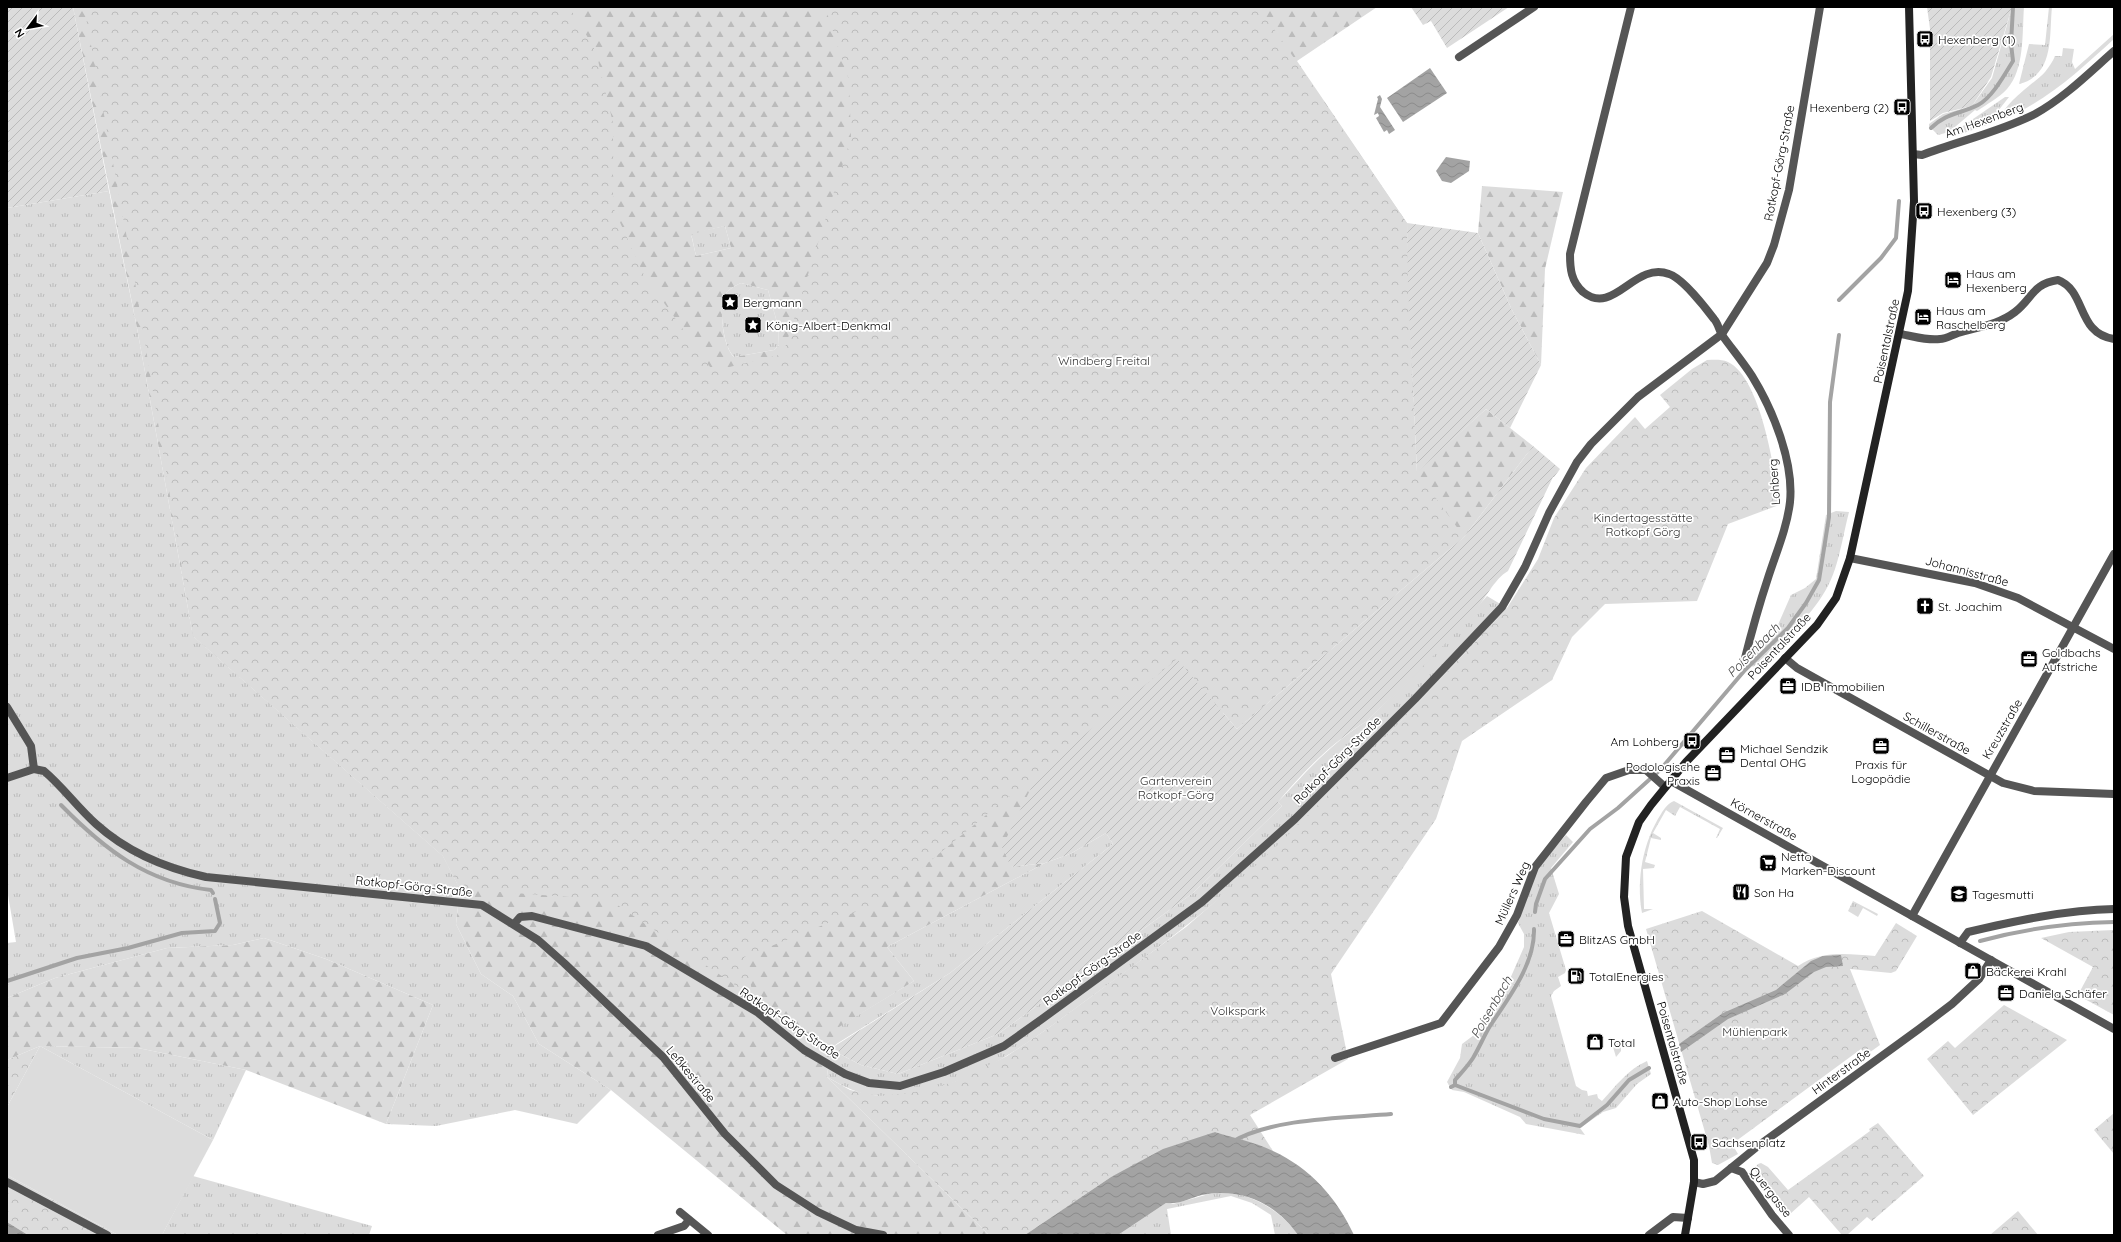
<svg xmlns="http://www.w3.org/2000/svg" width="2121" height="1242" font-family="Quicksand,sans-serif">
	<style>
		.grass { fill: url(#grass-tufts) }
		.forest { fill: url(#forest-firs); fill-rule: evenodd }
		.park { fill: url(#park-crowns) }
		.garden { fill: url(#garden-furrows) }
		.pitch { fill: #dcdcdc }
		.water { fill: url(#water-waves) }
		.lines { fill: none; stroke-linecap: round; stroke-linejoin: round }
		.stream { stroke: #a3a3a3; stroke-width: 4 }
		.minor { stroke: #555; stroke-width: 8 }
		.secondary { stroke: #222; stroke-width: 8 }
		.labels { text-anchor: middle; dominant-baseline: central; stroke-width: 3.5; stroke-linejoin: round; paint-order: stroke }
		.poi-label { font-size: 12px; fill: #000; stroke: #fff; text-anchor: start }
		.street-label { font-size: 12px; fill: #000; stroke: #fff }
		.park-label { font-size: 12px; fill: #333; stroke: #fff }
		.water-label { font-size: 13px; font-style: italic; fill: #444; stroke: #fff }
	</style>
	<defs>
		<pattern id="grass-tufts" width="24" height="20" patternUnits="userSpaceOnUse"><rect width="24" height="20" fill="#dcdcdc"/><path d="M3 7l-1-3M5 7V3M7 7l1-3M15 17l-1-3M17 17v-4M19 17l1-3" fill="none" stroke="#bbb"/></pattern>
		<pattern id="forest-firs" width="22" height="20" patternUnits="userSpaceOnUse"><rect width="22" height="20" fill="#dcdcdc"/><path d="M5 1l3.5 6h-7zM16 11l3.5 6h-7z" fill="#bbb"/></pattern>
		<pattern id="park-crowns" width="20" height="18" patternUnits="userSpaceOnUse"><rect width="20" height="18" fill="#dcdcdc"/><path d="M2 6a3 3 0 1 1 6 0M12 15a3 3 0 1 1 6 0" fill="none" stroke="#bbb"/></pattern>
		<pattern id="garden-furrows" width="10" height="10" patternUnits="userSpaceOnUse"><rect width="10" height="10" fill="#dcdcdc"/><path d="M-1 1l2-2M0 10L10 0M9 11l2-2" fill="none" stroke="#bbb"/></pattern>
		<pattern id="water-waves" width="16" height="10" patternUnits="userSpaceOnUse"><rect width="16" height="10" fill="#a3a3a3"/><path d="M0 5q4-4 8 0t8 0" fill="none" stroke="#8b8b8b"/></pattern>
	</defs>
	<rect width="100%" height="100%" fill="#fff"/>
	<g class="grass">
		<path d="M2012 7H2024C2022 32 2025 69 2007 89 1999 98 1987 104 1977 111L1975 110 1949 132 1938 135 1929 126V124L1943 114 1972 106 1992 78Z"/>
		<path d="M2049 7H2052C2049 35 2055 75 2019 84L2029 44 2045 45Z"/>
		<path d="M2114 34V39C2080 70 2047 101 2004 119L2002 118C2001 105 2036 82 2045 72 2049 67 2053 61 2055 56H2062L2063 48 2074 49 2072 62 2075 69Z"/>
		<polygon points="2005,97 2009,97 1987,125 1958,135 1957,131 1960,128"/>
		<polygon points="109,191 137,328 193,636 443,856 460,889 456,924 481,974 513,996 539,1044 611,1090 577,1124 515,1110 436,1126 386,1124 433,1005 326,959 264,938 233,945 167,948 55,978 7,998 7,943 16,942 7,889 7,208"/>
		<polygon points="725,226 731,248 696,256 691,233"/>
		<path d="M741 283 768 290 778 326 779 345 774 350 734 357C723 346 720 314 723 299 725 291 734 286 741 283Z"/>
		<path d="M1836 511 1849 512C1844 531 1841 551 1835 569 1821 612 1784 638 1753 667L1748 661 1762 639 1774 634 1791 595 1805 588 1816 579 1826 515Z"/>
		<path d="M1487 596 1507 608C1418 703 1330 801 1233 887 1187 927 1138 963 1088 999 1028 1043 958 1099 879 1096 859 1095 843 1086 827 1077L830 1049 861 1065 898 1074 998 1034 1193 893 1282 806 1278 802C1305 773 1332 742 1367 721L1442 646Z"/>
		<path d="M1674 801 1723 828 1717 838H1716L1720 829 1680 807 1675 816 1666 810 1653 833 1661 838V840L1651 838 1645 862 1655 865 1654 868 1643 869 1644 909H1653L1642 913C1636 879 1643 842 1661 814 1664 809 1668 803 1674 801Z"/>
		<polygon points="1106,833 1113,844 950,973 838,1043 838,1027 914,981 887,947 1045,863 1070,854"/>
		<path d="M1566 835 1573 842 1551 868 1559 894 1549 913 1566 970 1565 973 1558 977 1561 986 1554 991 1551 996 1576 1086 1582 1090 1587 1091 1588 1096 1597 1094 1598 1098 1602 1101C1616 1086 1628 1069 1647 1061L1651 1074 1637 1084 1616 1108 1603 1112 1580 1128 1585 1135 1526 1124 1520 1117 1464 1092 1452 1090 1447 1082 1460 1058 1462 1044 1474 1035 1498 1006 1506 988 1524 947V934L1518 923 1538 867Z"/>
		<polygon points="1853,901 1878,914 1877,916 1863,908 1858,917 1848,911"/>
		<polygon points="1610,1037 1621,1044 1621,1051 1616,1057"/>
		<polygon points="40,1046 138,1048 246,1070 213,1140"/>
		<polygon points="193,1176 372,1226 369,1235 162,1235"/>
		<path d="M1231 1192C1259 1199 1281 1211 1298 1235H1275L1271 1215 1252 1203 1231 1196 1167 1209 1171 1235H1118L1166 1203 1173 1204 1209 1194Z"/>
	</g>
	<g class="forest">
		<path d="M73 7H1377L1297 61 1407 223 1416 472 1486 409 1533 446 1464 537 1011 867 1045 863 887 947 914 981 839 1027 838 1043 830 1049 827 1077 989 1235H787L611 1090 539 1044 513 996 481 974 456 924 460 889 443 856 193 636 137 328ZM725 226 731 248 696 256 691 234ZM741 283 768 290 778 326 779 345 774 350 734 357C723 346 720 315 723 299 725 291 734 286 741 283Z"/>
		<polygon points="1482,186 1563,192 1545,269 1541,365 1512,310 1478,233"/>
		<polygon points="264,938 326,959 433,1005 386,1124 246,1070 138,1048 40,1046 7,1060 7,998 55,978 167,948 233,945"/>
	</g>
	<g class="park">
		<polygon points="84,7 566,7 575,15 596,52 613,123 613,207 644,275 713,371 783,354 851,138 849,80 825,7 1259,7 1407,223 1408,286 1417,472 1464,537 1237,729 1177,659 880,902 744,957 754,998 610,900 460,889 443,856 193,636 134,276"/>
		<path d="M1707 360C1714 360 1721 359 1728 362 1761 378 1775 471 1779 505L1728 524 1697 601 1605 604 1572 637 1552 680 1462 741 1436 819 1331 974 1348 1059 1250 1115 1273 1151 1215 1132 1111 1177 1025 1235H989L827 1077 850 1090 878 1096 902 1094 927 1090 956 1081 1007 1056 1047 1029 1186 927 1233 886 1278 845 1386 737 1507 608 1538 559 1554 518 1586 468 1635 417 1645 429 1670 407 1660 395 1692 369Z"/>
		<path d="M1702 911 1798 966C1822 950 1847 954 1875 956L1896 923 1917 936 1896 971 1891 973 1850 969 1880 1045 1866 1055 1861 1049 1732 1144 1738 1154 1718 1165 1712 1163 1709 1146 1646 929Z"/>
		<polygon points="2114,930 2114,1015 2081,997 2079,993 2093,967 2041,938 2069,932"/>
		<polygon points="2004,1005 2067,1040 1973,1115 1927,1059 1948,1041 1955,1048"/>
		<polygon points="40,1046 7,1107 7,1060"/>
		<polygon points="2114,1113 2114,1154 2094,1130"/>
		<polygon points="1878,1123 1924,1176 1872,1221 1867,1217 1847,1235 1842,1235 1809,1197 1790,1214 1754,1169 1758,1164 1761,1163 1768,1167 1788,1190 1870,1131 1869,1129"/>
		<polygon points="7,1175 118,1235 28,1235 7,1222"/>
		<polygon points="2018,1211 2038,1235 1990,1235"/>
	</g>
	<g class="garden">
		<polygon points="7,7 73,7 109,191 7,208"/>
		<polygon points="1411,7 1509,7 1447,48 1431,21 1423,25"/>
		<polygon points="1927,7 2012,7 1991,77 1972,106 1943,113 1930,121 1930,29"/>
		<polygon points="1407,223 1478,233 1512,310 1541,365 1510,428 1486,409 1417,472 1408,286"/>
		<path d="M1533 446 1560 469 1554 477H1553L1508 571C1494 579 1485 600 1474 612 1440 651 1403 686 1367 721 1333 741 1303 772 1278 802L1282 806 1193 893 998 1034 898 1074 861 1065 830 1049 950 973 1113 844 1106 833 1070 854 1045 863 1011 867 1002 847 1039 772 1177 659 1237 729 1464 537Z"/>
	</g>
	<polygon class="pitch" points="40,1046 213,1140 162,1235 118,1235 7,1175 7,1107"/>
	<g class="water">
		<polygon points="1430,68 1447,93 1403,122 1387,98"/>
		<polygon points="1380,95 1382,99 1380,107 1395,130 1389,134 1387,130 1384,132 1376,118 1379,116 1378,113 1374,115 1378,99 1377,97"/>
		<polygon points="1446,157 1470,161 1469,171 1451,183 1442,181 1436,171"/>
		<polygon points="1841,955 1843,966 1826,967 1814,972 1785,994 1728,1019 1681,1052 1679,1044 1723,1013 1776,990 1811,961 1823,956"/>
		<path d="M1215 1132C1234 1138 1255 1142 1273 1151 1310 1168 1337 1198 1354 1235H1298C1276 1203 1240 1187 1202 1195 1190 1198 1178 1205 1166 1203L1118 1235H1025L1111 1177 1163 1149Z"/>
		<polygon points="7,1222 28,1235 7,1235"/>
	</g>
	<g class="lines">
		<g class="stream">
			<path d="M1931 128C1946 113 1960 114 1978 105 1992 98 2005 74 2013 61L2011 44 2013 7"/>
			<polyline points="1839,300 1881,258 1896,238 1899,201"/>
			<path d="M61 805C104 849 147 883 211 890L213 893"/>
			<polyline points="1535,912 1536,904 1545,879 1590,829 1618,808 1660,770 1745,670 1788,628 1806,603 1819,580 1829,517 1830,402 1839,335"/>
			<path d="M1980 941C2023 929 2070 923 2114 922"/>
			<polyline points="7,981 77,958 128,948 182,933 215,931 220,923 215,899"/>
			<polyline points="1455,1085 1544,1119 1580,1126 1607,1105 1629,1080 1649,1068"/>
			<path d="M1451 1087 1455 1085V1080C1461 1073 1468 1066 1473 1058 1479 1048 1484 1036 1490 1026 1509 997 1535 964 1534 929"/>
			<path d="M1232 1142C1272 1118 1344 1118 1391 1114"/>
		</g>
		<g class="minor">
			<path d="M1631 7 1570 254C1570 269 1571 281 1583 292 1614 317 1634 261 1669 274 1682 278 1705 307 1714 319 1718 323 1719 330 1722 335 1732 349 1743 362 1752 376 1773 410 1794 462 1790 502 1787 528 1776 553 1768 578 1759 605 1751 634 1744 662"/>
			<polyline points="1459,57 1534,7"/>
			<path d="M1913 154 1922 155C1959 141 1999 132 2035 114 2064 98 2089 73 2114 51"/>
			<path d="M1900 334C1913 336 1927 341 1940 339 1946 339 1952 335 1958 333 1978 327 1998 325 2015 312 2033 298 2032 284 2058 280 2087 291 2076 333 2114 339"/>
			<polyline points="1850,558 1975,583 2018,598 2114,649"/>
			<polyline points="1785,658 1797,668 2003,783 2034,791 2114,794"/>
			<polyline points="7,707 31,746 34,769"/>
			<path d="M7 778 34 769 44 771C63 787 77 807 96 824 127 852 165 868 206 877L482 905 538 940 564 963 663 1057 725 1134 776 1185 818 1212 856 1230 883 1235"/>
			<polyline points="1671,781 2114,1029"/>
			<polyline points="1912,916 2114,554"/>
			<polyline points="514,924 520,917 532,916 646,946 757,1012 804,1050 845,1074 869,1083 900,1086 944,1072 1004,1046 1042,1019 1202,902 1295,819 1415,699 1502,607 1525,567 1549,513 1577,462 1591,444 1638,397 1722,334 1767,263 1774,245 1789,190 1820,7"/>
			<path d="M1960 943 1968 932C2015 921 2065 910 2114 909"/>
			<polyline points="1335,1058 1441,1023 1499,947 1517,915 1535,867 1586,802 1606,778 1629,770 1646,770 1665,787"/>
			<polyline points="1731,1168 1742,1172 1772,1215 1789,1235"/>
			<polyline points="7,1182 107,1235"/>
			<polyline points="1694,1182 1703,1184 1715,1181 1758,1146 1919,1029 1952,1004 1979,979 1991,960"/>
			<polyline points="680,1212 708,1235"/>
			<polyline points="658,1235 684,1226 689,1220"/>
			<polyline points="1649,1235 1673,1217 1688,1218"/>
		</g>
		<polyline class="secondary" points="1685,1235 1694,1182 1694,1160 1628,926 1624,897 1626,857 1639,822 1651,805 1686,762 1817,625 1836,598 1850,558 1908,291 1914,201 1909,7"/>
	</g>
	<defs>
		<symbol id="bus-square" viewBox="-11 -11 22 22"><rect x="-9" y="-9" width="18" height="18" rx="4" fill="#000" stroke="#fff"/><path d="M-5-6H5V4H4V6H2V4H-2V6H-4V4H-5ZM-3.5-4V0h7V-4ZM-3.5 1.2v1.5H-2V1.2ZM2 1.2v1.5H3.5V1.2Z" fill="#fff"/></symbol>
		<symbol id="hotel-square" viewBox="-11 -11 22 22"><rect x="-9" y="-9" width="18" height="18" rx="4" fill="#000" stroke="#fff"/><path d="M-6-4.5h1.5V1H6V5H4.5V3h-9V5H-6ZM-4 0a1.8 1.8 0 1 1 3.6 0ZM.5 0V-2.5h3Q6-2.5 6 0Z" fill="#fff"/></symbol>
		<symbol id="sight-square" viewBox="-11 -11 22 22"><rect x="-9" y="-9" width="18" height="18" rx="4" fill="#000" stroke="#fff"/><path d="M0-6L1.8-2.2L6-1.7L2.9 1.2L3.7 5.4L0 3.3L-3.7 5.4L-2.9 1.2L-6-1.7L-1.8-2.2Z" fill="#fff"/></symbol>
		<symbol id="church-square" viewBox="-11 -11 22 22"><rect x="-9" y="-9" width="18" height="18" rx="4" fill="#000" stroke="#fff"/><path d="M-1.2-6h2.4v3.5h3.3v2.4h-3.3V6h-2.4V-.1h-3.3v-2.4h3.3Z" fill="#fff"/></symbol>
		<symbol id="office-square" viewBox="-11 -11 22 22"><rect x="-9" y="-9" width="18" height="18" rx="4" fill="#000" stroke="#fff"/><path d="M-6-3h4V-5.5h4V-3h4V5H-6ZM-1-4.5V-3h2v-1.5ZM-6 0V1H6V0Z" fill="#fff"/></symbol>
		<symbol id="supermarket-square" viewBox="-11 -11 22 22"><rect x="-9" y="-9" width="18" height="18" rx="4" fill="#000" stroke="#fff"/><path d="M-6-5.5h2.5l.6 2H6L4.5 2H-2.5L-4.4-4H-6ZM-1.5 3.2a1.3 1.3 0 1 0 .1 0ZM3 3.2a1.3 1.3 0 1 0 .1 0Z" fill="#fff"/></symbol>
		<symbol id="restaurant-square" viewBox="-11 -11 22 22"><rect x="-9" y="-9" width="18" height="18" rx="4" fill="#000" stroke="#fff"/><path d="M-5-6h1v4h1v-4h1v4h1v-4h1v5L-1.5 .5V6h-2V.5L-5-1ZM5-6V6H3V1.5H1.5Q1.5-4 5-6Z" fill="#fff"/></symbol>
		<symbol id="school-square" viewBox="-11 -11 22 22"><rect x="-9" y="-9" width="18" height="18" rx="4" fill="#000" stroke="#fff"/><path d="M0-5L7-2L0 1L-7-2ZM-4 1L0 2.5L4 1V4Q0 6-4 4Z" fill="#fff"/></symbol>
		<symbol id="shop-square" viewBox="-11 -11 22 22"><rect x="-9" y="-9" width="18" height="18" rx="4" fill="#000" stroke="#fff"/><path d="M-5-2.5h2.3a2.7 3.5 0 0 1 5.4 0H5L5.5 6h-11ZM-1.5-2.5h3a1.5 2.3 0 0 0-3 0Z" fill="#fff"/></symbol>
		<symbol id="fuel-square" viewBox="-11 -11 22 22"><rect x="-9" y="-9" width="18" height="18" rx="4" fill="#000" stroke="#fff"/><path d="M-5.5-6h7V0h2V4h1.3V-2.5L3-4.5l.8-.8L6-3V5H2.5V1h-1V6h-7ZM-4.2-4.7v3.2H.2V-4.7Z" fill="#fff"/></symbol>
	</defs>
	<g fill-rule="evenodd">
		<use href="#bus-square" x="1915" y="29" width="20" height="20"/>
		<use href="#bus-square" x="1892" y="97" width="20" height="20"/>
		<use href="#bus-square" x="1914" y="201" width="20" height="20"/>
		<use href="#hotel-square" x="1943" y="270" width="20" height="20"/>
		<use href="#sight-square" x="720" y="292" width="20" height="20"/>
		<use href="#hotel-square" x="1913" y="307" width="20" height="20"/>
		<use href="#sight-square" x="743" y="315" width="20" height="20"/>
		<use href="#church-square" x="1915" y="596" width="20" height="20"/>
		<use href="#office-square" x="2019" y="649" width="20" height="20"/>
		<use href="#office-square" x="1778" y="676" width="20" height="20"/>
		<use href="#bus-square" x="1682" y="731" width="20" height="20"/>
		<use href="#office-square" x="1871" y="736" width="20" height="20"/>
		<use href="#office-square" x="1717" y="745" width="20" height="20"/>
		<use href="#office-square" x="1703" y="763" width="20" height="20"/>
		<use href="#supermarket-square" x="1758" y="853" width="20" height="20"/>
		<use href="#restaurant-square" x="1731" y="882" width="20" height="20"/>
		<use href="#school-square" x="1949" y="884" width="20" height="20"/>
		<use href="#office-square" x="1556" y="929" width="20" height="20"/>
		<use href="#shop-square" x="1963" y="961" width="20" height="20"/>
		<use href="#fuel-square" x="1566" y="966" width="20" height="20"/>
		<use href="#office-square" x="1996" y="983" width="20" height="20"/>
		<use href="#shop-square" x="1585" y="1032" width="20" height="20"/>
		<use href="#shop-square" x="1650" y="1091" width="20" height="20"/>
		<use href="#bus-square" x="1689" y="1132" width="20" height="20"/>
	</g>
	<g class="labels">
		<g class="poi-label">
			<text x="1938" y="39">Hexenberg (1)</text>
			<text x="1889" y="107" text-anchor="end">Hexenberg (2)</text>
			<text x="1937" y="211">Hexenberg (3)</text>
			<text x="1966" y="273">Haus am<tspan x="1966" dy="14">Hexenberg</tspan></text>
			<text x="743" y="302">Bergmann</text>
			<text x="1936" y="310">Haus am<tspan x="1936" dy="14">Raschelberg</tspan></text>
			<text x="766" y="325">König-Albert-Denkmal</text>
			<text x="1938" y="606">St. Joachim</text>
			<text x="2042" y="652">Goldbachs<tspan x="2042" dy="14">Aufstriche</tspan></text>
			<text x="1801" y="686">IDB Immobilien</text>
			<text x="1679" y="741" text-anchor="end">Am Lohberg</text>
			<text x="1740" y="748">Michael Sendzik<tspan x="1740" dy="14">Dental OHG</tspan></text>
			<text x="1881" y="764" text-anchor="middle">Praxis für<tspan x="1881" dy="14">Logopädie</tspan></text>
			<text x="1700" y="766" text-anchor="end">Podologische<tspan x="1700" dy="14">Praxis</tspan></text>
			<text x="1781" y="856">Netto<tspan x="1781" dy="14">Marken-Discount</tspan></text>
			<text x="1754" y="892">Son Ha</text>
			<text x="1972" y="894">Tagesmutti</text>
			<text x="1579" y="939">BlitzAS GmbH</text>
			<text x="1986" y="971">Bäckerei Krahl</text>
			<text x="1589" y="976">TotalEnergies</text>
			<text x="2019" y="993">Daniela Schäfer</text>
			<text x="1608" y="1042">Total</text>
			<text x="1673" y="1101">Auto-Shop Lohse</text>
			<text x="1712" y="1142">Sachsenplatz</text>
		</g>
		<g class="street-label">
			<text transform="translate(1984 120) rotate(-20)">Am Hexenberg</text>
			<text transform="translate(1779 163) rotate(-79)">Rotkopf-Görg-Straße</text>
			<text transform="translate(1886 341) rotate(-78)">Poisentalstraße</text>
			<text transform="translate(1774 482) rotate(-94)">Lohberg</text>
			<text transform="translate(1967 571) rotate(15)">Johannisstraße</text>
			<text transform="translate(1779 646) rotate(-47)">Poisentalstraße</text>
			<text transform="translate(2002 729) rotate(-60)">Kreuzstraße</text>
			<text transform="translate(1937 733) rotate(29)">Schillerstraße</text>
			<text transform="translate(1337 760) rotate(-45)">Rotkopf-Görg-Straße</text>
			<text transform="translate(1764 819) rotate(29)">Körnerstraße</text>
			<text transform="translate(414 886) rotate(6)">Rotkopf-Görg-Straße</text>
			<text transform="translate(1512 893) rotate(-66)">Müllers Weg</text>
			<text transform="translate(1092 968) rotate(-36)">Rotkopf-Görg-Straße</text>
			<text transform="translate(790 1023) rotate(34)">Rotkopf-Görg-Straße</text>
			<text transform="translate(1673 1043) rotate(74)">Poisentalstraße</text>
			<text transform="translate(1841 1071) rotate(-36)">Hinterstraße</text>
			<text transform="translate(691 1074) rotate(50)">Leßkestraße</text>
			<text transform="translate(1771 1192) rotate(52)">Quergasse</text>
		</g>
		<g class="park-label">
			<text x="1104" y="360">Windberg Freital</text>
			<text x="1643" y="517">Kindertagesstätte<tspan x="1643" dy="14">Rotkopf Görg</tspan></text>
			<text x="1176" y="780">Gartenverein<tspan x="1176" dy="14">Rotkopf-Görg</tspan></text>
			<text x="1238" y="1010">Volkspark</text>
			<text x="1755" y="1031">Mühlenpark</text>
		</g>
		<g class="water-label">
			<text transform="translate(1753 650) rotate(-46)">Poisenbach</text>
			<text transform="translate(1491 1007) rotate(-60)">Poisenbach</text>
		</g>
	</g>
	<rect width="2121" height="1242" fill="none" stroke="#000000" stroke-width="16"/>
	<g transform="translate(28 28) rotate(238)" stroke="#ffffff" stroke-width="3" paint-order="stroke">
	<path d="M0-3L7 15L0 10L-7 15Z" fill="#000000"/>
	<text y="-6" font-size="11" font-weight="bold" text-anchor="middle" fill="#000000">N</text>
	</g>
</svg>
